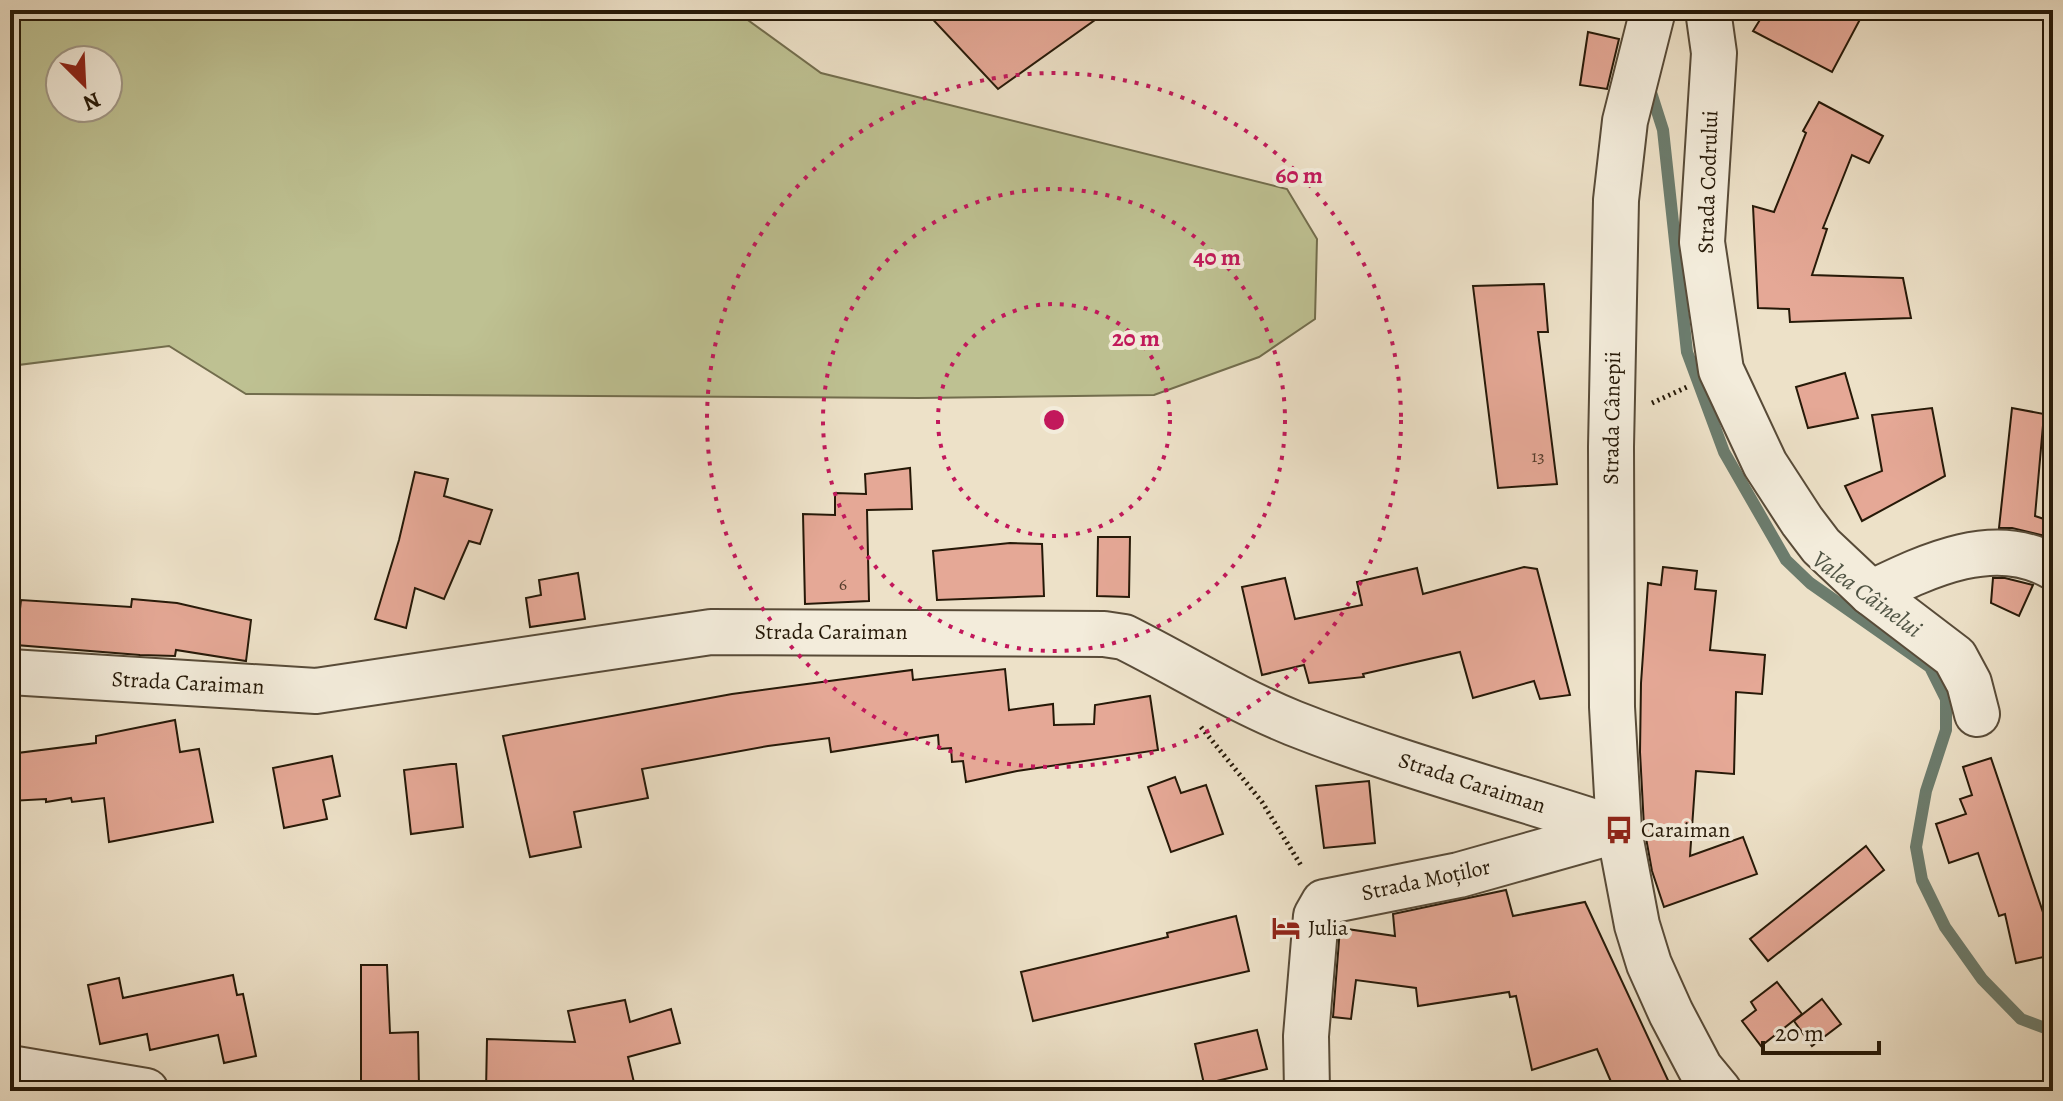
<svg xmlns="http://www.w3.org/2000/svg" width="2063" height="1101" font-family="Alegreya,serif">
	<style>
		.green { fill: #bec192; stroke: #726d4d; stroke-width: 2; fill-rule: evenodd }
		.lines { fill: none; stroke-linecap: round; stroke-linejoin: round }
		.stream { stroke: #6c7c6d; stroke-width: 12 }
		.building { fill: #e5a896; stroke: #261908; stroke-width: 2 }
		.minor-casing { stroke: #584b38; stroke-width: 48 }
		.path { stroke: #261908; stroke-width: 5; stroke-dasharray: 2 4; stroke-linecap: butt }
		.minor { stroke: #f3ecdb; stroke-width: 44 }
		.ring { fill: none; stroke: #c2185b; stroke-width: 4; stroke-dasharray: 4 8 }
		.labels { text-anchor: middle; dominant-baseline: central; stroke-width: 8; stroke-linejoin: round; paint-order: stroke }
		.number-label { font-size: 18px; fill: #563d2c }
		.street-label { font-size: 22px; fill: #261908; stroke: #f3ecdb }
		.poi-label { font-size: 22px; fill: #261908; stroke: #f3ecdb; text-anchor: start }
		.water-label { font-size: 24px; font-style: italic; fill: #4f5343; stroke: #f3ecdb }
		.centre { fill: #c2185b; stroke: #f3ecdb; stroke-width: 4 }
		.ring-label { font-size: 24px; text-anchor: middle; font-weight: bold; fill: #c2185b; stroke: #f3ecdb; stroke-width: 8; stroke-linejoin: round; paint-order: stroke }
	</style>
	<rect width="100%" height="100%" fill="#ede1c8"/>
	<filter id="stains"><feTurbulence type="fractalNoise" baseFrequency=".0025" numOctaves="4"/><feColorMatrix values="0 0 0 0 .2 0 0 0 0 .09 0 0 0 0 .02 0 0 0 .5 -.17"/></filter>
	<radialGradient id="worn" r=".72"><stop offset=".6" stop-color="#630" stop-opacity="0"/><stop offset="1" stop-color="#630" stop-opacity=".3"/></radialGradient>
	<path class="green" d="M10 10H734L821 73 1287 189 1317 239 1315 319 1259 357 1154 395 918 398 246 394 169 346 10 366ZM60 60H108V108H60Z"/>
	<g class="lines">
		<polyline class="stream" points="1649,86 1663,130 1687,352 1724,452 1786,560 1810,583 1930,667 1946,699 1946,730 1926,791 1916,847 1922,880 1945,927 1982,979 2021,1019 2053,1031"/>
	</g>
	<g class="building">
		<polygon points="924,10 1109,10 998,89"/>
		<polygon points="1766,10 1865,10 1832,72 1753,31"/>
		<polygon points="1588,32 1619,39 1607,89 1580,85"/>
		<polygon points="1819,102 1883,136 1869,163 1852,155 1823,228 1827,229 1812,275 1903,278 1911,318 1790,322 1789,309 1758,308 1753,206 1774,212 1806,133 1803,131"/>
		<polygon points="1544,284 1548,332 1538,332 1557,484 1498,488 1473,286"/>
		<polygon points="1845,373 1858,418 1808,428 1796,387"/>
		<polygon points="1932,408 1945,476 1862,521 1845,486 1882,471 1872,415"/>
		<polygon points="2012,408 2044,414 2035,516 2050,521 2045,536 2012,528 1999,528"/>
		<polygon points="910,468 912,509 867,510 869,601 805,604 803,514 835,515 835,493 866,494 865,474"/>
		<polygon points="415,472 448,479 444,496 492,510 480,544 469,541 444,599 415,588 406,628 375,619 399,540"/>
		<polygon points="1098,537 1130,537 1129,597 1097,596"/>
		<polygon points="1010,543 1042,544 1044,596 937,600 933,551"/>
		<polygon points="1524,567 1537,569 1570,695 1540,699 1534,681 1473,698 1460,652 1363,674 1364,677 1309,683 1304,665 1262,675 1242,587 1285,578 1295,619 1362,605 1357,582 1417,568 1423,594"/>
		<polygon points="1663,567 1697,571 1695,589 1716,591 1710,650 1765,655 1762,694 1736,692 1734,774 1696,771 1690,856 1743,837 1757,874 1664,907 1652,871 1644,827 1640,752 1641,683 1648,583 1661,585"/>
		<polygon points="578,573 585,619 530,627 526,598 541,595 539,580"/>
		<polygon points="1993,578 2005,578 2033,585 2019,616 1991,603"/>
		<polygon points="132,599 177,603 251,620 246,661 176,650 175,656 140,655 16,645 21,600 131,607"/>
		<polygon points="1005,669 1009,710 1053,704 1054,725 1094,724 1095,705 1150,696 1158,750 1017,771 966,782 963,761 952,762 951,748 939,749 938,735 831,752 829,738 768,746 642,769 648,798 574,812 581,847 530,857 503,736 732,694 912,670 913,680"/>
		<polygon points="175,720 180,752 199,749 213,822 109,842 104,798 72,802 71,798 46,802 46,799 10,801 10,754 96,743 96,736"/>
		<polygon points="332,756 340,796 323,800 327,819 284,828 273,768"/>
		<polygon points="1991,758 2053,942 2053,955 2016,963 2005,914 1999,916 1978,853 1949,863 1936,824 1966,814 1960,799 1972,795 1963,767"/>
		<polygon points="451,764 456,764 463,827 411,834 404,770"/>
		<polygon points="1175,777 1181,793 1206,785 1223,834 1171,852 1148,787"/>
		<polygon points="1369,781 1375,843 1324,848 1316,786"/>
		<polygon points="1866,846 1884,870 1768,961 1750,939"/>
		<polygon points="1506,890 1513,916 1585,902 1673,1091 1615,1091 1597,1049 1532,1070 1516,996 1510,997 1509,992 1418,1006 1416,988 1356,980 1351,1019 1333,1017 1340,928 1395,936 1393,914"/>
		<polygon points="1236,916 1249,971 1033,1021 1021,972 1168,937 1167,933"/>
		<polygon points="361,965 387,965 390,1033 418,1032 419,1088 361,1088"/>
		<polygon points="233,975 237,995 243,994 256,1056 224,1063 218,1035 150,1050 147,1034 100,1044 88,985 119,978 123,998"/>
		<polygon points="1777,982 1802,1014 1761,1046 1742,1021 1756,1010 1751,1002"/>
		<polygon points="1822,999 1841,1024 1812,1046 1794,1021"/>
		<polygon points="625,1000 630,1022 671,1009 680,1043 628,1057 636,1091 486,1091 487,1039 575,1042 568,1011"/>
		<polygon points="1257,1030 1267,1069 1204,1084 1195,1044"/>
	</g>
	<g class="lines">
		<defs>
			<g id="minor">
				<polyline points="1653,10 1625,121 1616,200 1611,447 1612,707 1619,830 1637,925 1649,964 1671,1013 1700,1068 1719,1091"/>
				<polyline points="1708,10 1714,53 1702,242 1721,370 1765,464 1802,521 1821,546 1871,593 1955,657 1969,683 1977,714"/>
				<path d="M1871 593C1927 566 1994 533 2053 567"/>
				<path d="M10 672 316 691 711 632 1104 634 1124 637C1180 665 1234 699 1293 723 1399 765 1511 794 1619 830"/>
				<polyline points="10,1068 146,1091"/>
				<polyline points="1307,1091 1306,1036 1316,916 1324,902 1459,875 1619,830"/>
			</g>
		</defs>
		<use href="#minor" class="minor-casing"/>
		<g class="path">
			<polyline points="1652,403 1687,387"/>
			<polyline points="1201,727 1262,802 1302,867"/>
		</g>
		<use href="#minor" class="minor"/>
	</g>
	<g class="ring">
		<circle cx="1054" cy="420" r="116"/>
		<circle cx="1054" cy="420" r="231"/>
		<circle cx="1054" cy="420" r="347"/>
	</g>
	<defs>
		<symbol id="bus-bare" viewBox="-9 -9 18 18"><path d="M-5-6H5V4H4V6H2V4H-2V6H-4V4H-5ZM-3.5-4V0h7V-4ZM-3.5 1.2v1.5H-2V1.2ZM2 1.2v1.5H3.5V1.2Z" fill="#8f2418" stroke="#f3ecdb" stroke-width="2.5" paint-order="stroke"/></symbol>
		<symbol id="hotel-bare" viewBox="-9 -9 18 18"><path d="M-6-4.5h1.5V1H6V5H4.5V3h-9V5H-6ZM-4 0a1.8 1.8 0 1 1 3.6 0ZM.5 0V-2.5h3Q6-2.5 6 0Z" fill="#8f2418" stroke="#f3ecdb" stroke-width="2.5" paint-order="stroke"/></symbol>
	</defs>
	<g fill-rule="evenodd">
		<use href="#bus-bare" x="1599" y="810" width="40" height="40"/>
		<use href="#hotel-bare" x="1266" y="908" width="40" height="40"/>
	</g>
	<g class="labels">
		<g class="number-label">
			<text x="1538" y="456">13</text>
			<text x="843" y="584">6</text>
		</g>
		<g class="street-label">
			<text transform="translate(1708 182) rotate(-88)">Strada Codrului</text>
			<text transform="translate(1612 418) rotate(-89)">Strada Cânepii</text>
			<text x="831" y="632">Strada Caraiman</text>
			<text transform="translate(188 683) rotate(3)">Strada Caraiman</text>
			<text transform="translate(1472 783) rotate(18)">Strada Caraiman</text>
			<text transform="translate(1426 880) rotate(-12)">Strada Moților</text>
		</g>
		<g class="poi-label">
			<text x="1641" y="830">Caraiman</text>
			<text x="1308" y="928">Julia</text>
		</g>
		<g class="water-label">
			<text transform="translate(1867 594) rotate(36)">Valea Câinelui</text>
		</g>
	</g>
	<circle cx="1054" cy="420" r="12" class="centre"/>
	<g class="ring-label">
		<text x="1299" y="183">60 m</text>
		<text x="1217" y="265">40 m</text>
		<text x="1136" y="346">20 m</text>
	</g>
	<rect width="2063" height="1101" fill="none" stroke="#ede1c8" stroke-width="40"/>
	<rect x="12" y="12" width="2039" height="1077" fill="none" stroke="#261908" stroke-width="4"/>
	<rect x="20" y="20" width="2023" height="1061" fill="none" stroke="#261908" stroke-width="2"/>
	<g transform="translate(84 84) rotate(156)"><circle r="38" fill="#f3ecdb" stroke="#a19887" stroke-width="2"/>
	<path d="M0-6L14 30L0 20L-14 30Z" fill="#8f2418"/>
	<text y="-12" font-size="22" font-weight="bold" text-anchor="middle" fill="#261908">N</text>
	</g>
	<path d="M1763 1041v12h116v-12" fill="none" stroke="#261908" stroke-width="4"/>
	<text x="1775" y="1041" font-size="24" fill="#261908" stroke="#f3ecdb" stroke-width="6" paint-order="stroke">20 m</text>
	<rect width="100%" height="100%" filter="url(#stains)"/>
	<rect width="100%" height="100%" fill="url(#worn)"/>
</svg>
